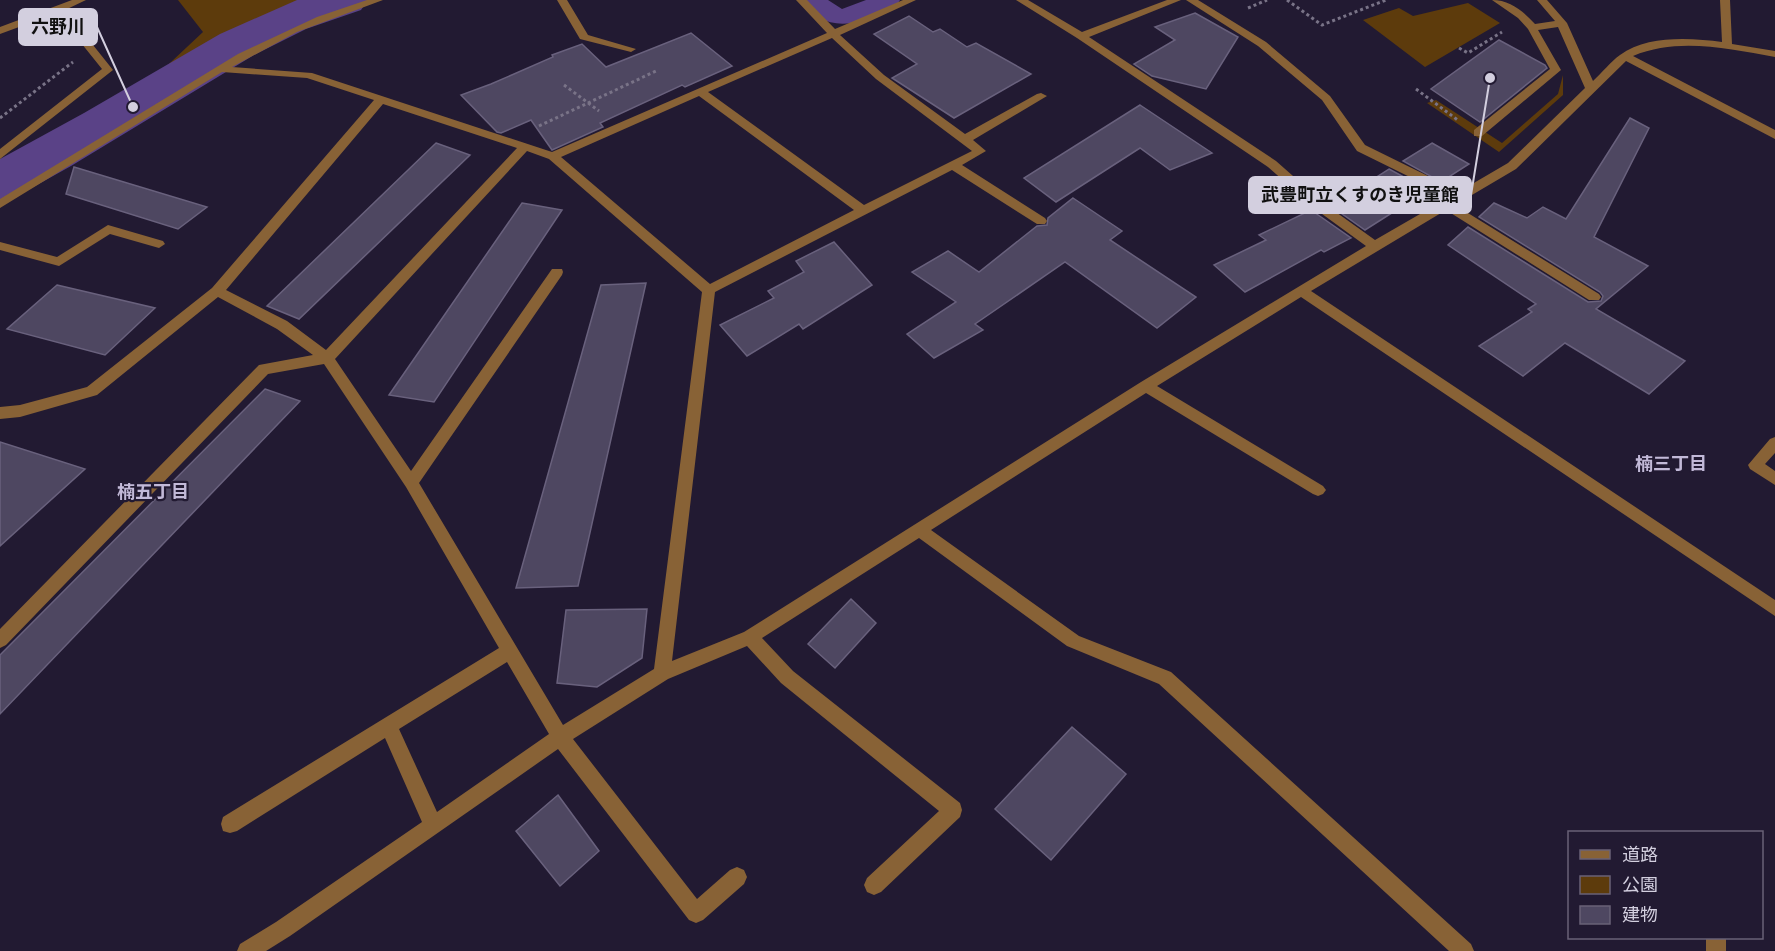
<svg xmlns="http://www.w3.org/2000/svg" width="1775" height="951" font-family="'Open Sans','Noto Sans JP',sans-serif">
	<style>
		.green { fill: #5d3b0c }
		.lines { fill: none; stroke-linecap: round; stroke-linejoin: round }
		.canal { fill: #5a4287; fill-rule: evenodd }
		.river { fill: #5a4287; fill-rule: evenodd }
		.building { fill: #4e4761; stroke: #69617d; stroke-width: 1.5 }
		.path { stroke: #797387; stroke-width: 3; stroke-dasharray: 3 3; stroke-linecap: butt }
		.minor { fill: #886236; fill-rule: evenodd }
		.labels { text-anchor: middle; dominant-baseline: central; stroke-width: 4.5; stroke-linejoin: round; paint-order: stroke }
		.neighbourhood-label { font-size: 18px; font-weight: bold; fill: #c2b9d8; stroke: #221a32 }
		.leader { fill: none; stroke: #d3cfdf; stroke-width: 2 }
		.callout-dot { fill: #d3cfdf; stroke: #221a32; stroke-width: 2 }
		.callout { fill: #d3cfdf; stroke: #d3cfdf; stroke-width: 2 }
		.callout-label { font-size: 18px; text-anchor: middle; font-weight: bold; fill: #111 }
	</style>
	<rect width="100%" height="100%" fill="#221a32"/>
	<g class="green">
		<polygon points="178,0 340,0 232,47 107,122 203,32"/>
		<polygon points="1468,3 1500,23 1425,67 1363,20 1399,8 1413,16"/>
		<polygon points="1563,75 1563,95 1499,152 1427,103 1436,100 1502,143 1558,94"/>
	</g>
	<g class="lines">
		<path class="canal" d="M799 0H828L842 9 866 0H900C896 7 889 9 882 13 852 28 820 30 799 0Z"/>
		<polygon class="river" points="297,0 368,0 361,10 306,29 254,55 71,166 19,195 0,200 0,159 84,113 220,34"/>
	</g>
	<g class="building">
		<polygon points="1195,13 1238,37 1206,89 1152,76 1134,64 1175,40 1155,27"/>
		<polygon points="909,16 933,32 940,29 967,47 976,43 1031,74 954,118 892,78 917,64 874,34"/>
		<polygon points="691,33 732,66 685,87 682,85 600,123 603,127 552,150 531,120 501,133 497,132 461,95 491,84 553,57 552,55 582,44 606,67"/>
		<polygon points="1499,40 1545,65 1547,68 1480,122 1431,89"/>
		<polygon points="1140,105 1212,153 1170,170 1140,148 1056,202 1024,178"/>
		<polygon points="1630,118 1649,128 1594,237 1648,266 1596,309 1685,361 1649,394 1565,343 1523,376 1479,346 1532,312 1528,309 1536,304 1448,245 1468,227 1588,302 1601,301 1603,296 1600,292 1479,217 1494,203 1527,218 1543,207 1566,219"/>
		<polygon points="436,143 470,155 299,319 267,306"/>
		<polygon points="1432,143 1469,164 1441,182 1403,161"/>
		<polygon points="74,167 207,207 178,229 66,194"/>
		<polygon points="1389,169 1428,190 1365,230 1331,206"/>
		<polygon points="1073,198 1122,231 1110,240 1196,297 1157,328 1065,262 975,324 983,330 934,358 907,334 956,302 912,272 948,251 979,272 1037,226 1047,225 1048,218"/>
		<polygon points="522,203 562,210 434,402 389,395"/>
		<polygon points="1311,210 1351,238 1324,252 1321,250 1245,292 1214,265 1266,240 1259,235"/>
		<polygon points="834,242 872,285 803,329 799,324 747,356 720,325 774,298 768,291 804,272 796,261"/>
		<polygon points="646,283 578,586 516,588 601,285"/>
		<polygon points="57,285 155,308 105,355 7,329"/>
		<polygon points="265,389 300,401 0,714 0,655"/>
		<polygon points="0,442 85,469 0,546"/>
		<polygon points="851,599 876,623 835,668 808,644"/>
		<polygon points="647,609 642,658 597,687 557,683 566,610"/>
		<polygon points="1072,727 1126,774 1051,860 995,809"/>
		<polygon points="558,795 599,851 560,886 516,831"/>
	</g>
	<g class="lines">
		<g class="path">
			<polyline points="1287,0 1322,25 1386,0"/>
			<polyline points="1248,8 1267,0"/>
			<polyline points="1459,48 1468,53 1502,32"/>
			<polyline points="564,85 599,111"/>
			<polyline points="1416,89 1459,121"/>
			<polyline points="0,118 73,62"/>
			<polyline points="539,126 656,71"/>
		</g>
		<g class="minor">
			<polygon points="72,0 86,0 65,10 113,70 0,159 0,149 102,69 57,13 0,34 0,27"/>
			<path d="M367 0H383L297 32 232 67 312 73 552 152 827 33 796 0H807L835 29 903 0H916L840 35 884 75 965 134 1037 94 1041 93 1047 96 973 140 986 151 962 165 1045 218 1047 221 1045 224H1037L952 170 715 292 672 661 744 632 1141 382 1366 246 1318 211 1268 167 1077 38 1016 0H1028L1082 32 1167 0H1181L1089 37 1276 161 1326 205 1375 240 1446 199 1422 183 1357 151 1322 100 1258 46 1186 0H1198L1266 42 1330 96 1365 145 1430 177 1455 194 1508 163 1585 88 1558 27 1538 30 1561 70 1482 136H1474V130L1550 69 1528 29 1518 18 1492 0C1510 0 1523 11 1535 24L1555 21 1537 0H1547L1567 23 1593 81C1602 73 1610 62 1620 55 1647 35 1691 38 1722 42L1720 0H1730L1732 44 1775 51V57C1728 49 1679 37 1633 56L1775 130V139L1626 61 1516 169 1455 205 1599 294 1601 297 1599 300H1589L1446 210 1311 291 1775 600V616L1301 297 1157 386 1323 486 1326 490 1323 494 1318 496 1313 494 1146 393 931 530 1079 636 1171 672 1471 944 1474 951H1449L1159 684 1067 646 919 538 762 638 793 671 960 803 962 810 960 817 881 892 874 895 867 892 864 885 867 878 939 811 781 683 747 646 668 679 573 739 697 899 730 870 737 867 744 870 747 877 744 884 703 920 696 923 689 920 558 749 290 936 266 951H237L240 944 276 922 422 822 385 738 237 831 230 833 223 831 221 824 223 817 499 648 406 487 324 364 268 374 6 645 0 648V629L259 365 313 355 277 329 218 297 97 395 20 417 0 419V407L20 405 87 387 212 288 374 100 307 78 222 72 0 208V199L238 54 317 17ZM832 38 876 79 972 151 864 205 708 92ZM699 96 854 210 710 284 561 157ZM383 104 517 148 326 350 287 321 226 290ZM527 151 549 159 702 292 654 669 563 725 419 483 562 275 563 272 562 269H552L411 471 335 359ZM507 662 549 734 437 812 399 729Z"/>
			<polygon points="557,0 567,0 588,35 636,49 631,52 580,39"/>
			<polygon points="108,225 163,241 165,244 159,248 110,234 59,266 0,250 0,242 57,257"/>
			<polygon points="1775,437 1775,453 1765,464 1775,471 1775,485 1750,469 1748,465 1770,439"/>
			<rect x="1706" y="938" width="20" height="13"/>
		</g>
	</g>
	<g class="labels">
		<g class="neighbourhood-label">
			<text x="1671" y="463">楠三丁目</text>
			<text x="153" y="491">楠五丁目</text>
		</g>
	</g>
	<path class="leader" d="M133 107L97 27M1490 78L1471 195"/>
	<g class="callout-dot">
		<circle cx="133" cy="107" r="6"/>
		<circle cx="1490" cy="78" r="6"/>
	</g>
	<g class="callout">
		<rect x="19" y="9" width="78" height="36" rx="6"/>
		<rect x="1249" y="177" width="222" height="36" rx="6"/>
	</g>
	<g class="callout-label">
		<text x="58" y="33">六野川</text>
		<text x="1360" y="201">武豊町立くすのき児童館</text>
	</g>
	<rect x="1568" y="831" width="195" height="108" fill="#221a32" stroke="#696277" stroke-width="1.5"/>
	<rect x="1580" y="850" width="30" height="9" fill="#886236" stroke="#696277" stroke-width="1.5"/>
	<text x="1622" y="861" font-size="18" fill="#d3cfdf">道路</text>
	<rect x="1580" y="876" width="30" height="18" fill="#5d3b0c" stroke="#696277" stroke-width="1.5"/>
	<text x="1622" y="891" font-size="18" fill="#d3cfdf">公園</text>
	<rect x="1580" y="906" width="30" height="18" fill="#4e4761" stroke="#696277" stroke-width="1.5"/>
	<text x="1622" y="921" font-size="18" fill="#d3cfdf">建物</text>
</svg>
